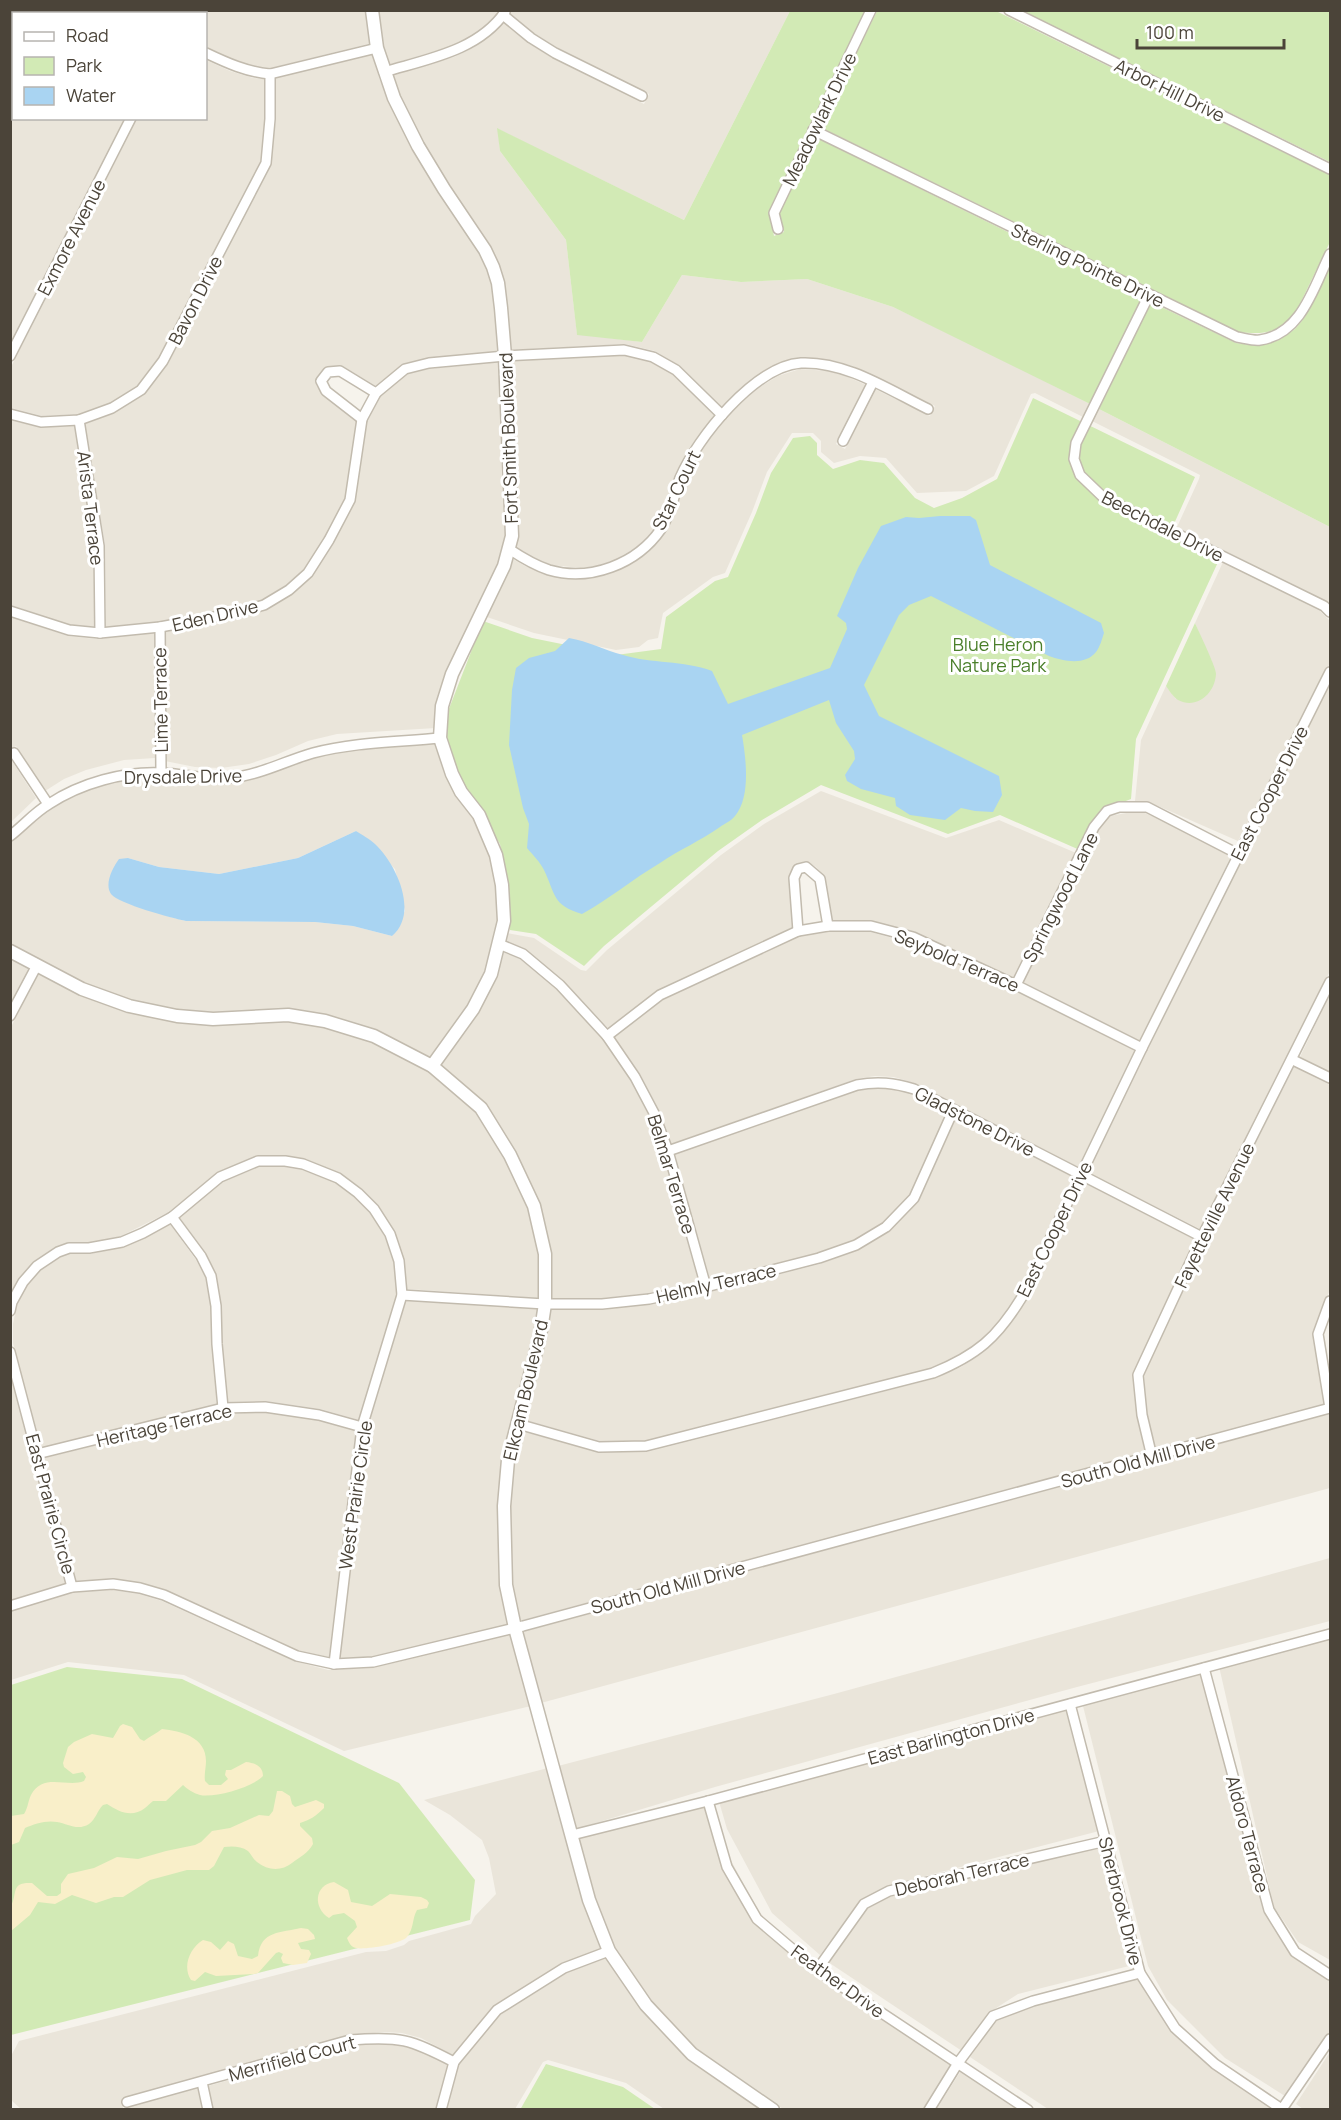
<svg xmlns="http://www.w3.org/2000/svg" width="1341" height="2120" font-family="Manrope,sans-serif">
	<style>
		.residential { fill: #eae5da; fill-rule: evenodd }
		.green { fill: #d2eab5 }
		.sand { fill: #f9efc9 }
		.water { fill: #a9d4f2 }
		.lines { fill: none; stroke-linecap: round; stroke-linejoin: round }
		.minor-casing { stroke: #c2bbae; stroke-width: 12 }
		.tertiary-casing { stroke: #c2bbae; stroke-width: 15 }
		.minor { stroke: #fff; stroke-width: 9 }
		.tertiary { stroke: #fff; stroke-width: 12 }
		.labels { text-anchor: middle; dominant-baseline: central; stroke-width: 6; stroke-linejoin: round; paint-order: stroke }
		.street-label { font-size: 18px; fill: #4b4439; stroke: #fff }
		.park-label { font-size: 18px; fill: #4a7f2a; stroke: #fff }
	</style>
	<rect width="100%" height="100%" fill="#f6f3ec"/>
	<g class="residential">
		<polygon points="129,11 367,11 372,43 271,68 256,67 234,60 206,47 206,14 136,14"/>
		<polygon points="378,11 500,11 483,28 468,38 449,47 388,65 383,46"/>
		<polygon points="512,11 790,11 684,220 498,129 500,151 566,240 577,334 642,342 682,275 741,282 807,279 893,307 977,347 1090,404 1083,417 1035,393 1031,394 994,476 966,491 917,493 886,458 860,456 834,463 821,452 821,441 813,433 792,433 767,472 752,512 725,573 713,577 663,613 658,638 648,640 639,647 616,650 534,633 484,616 511,558 525,566 547,575 580,579 598,577 617,571 643,555 665,531 673,515 685,479 699,452 725,419 755,390 778,376 800,369 828,371 848,377 866,385 836,444 845,449 875,389 930,416 935,406 853,366 831,360 801,358 776,365 749,382 722,407 679,365 655,351 625,344 509,350 506,302 448,186 422,143 391,75 454,57 473,48 503,22 528,42 552,58 644,104 649,94 558,48 534,33 510,13"/>
		<polygon points="13,48 14,118 125,119 11,345 10,54"/>
		<polygon points="374,54 379,78 413,149 439,193 480,253 488,269 493,285 499,351 429,358 405,363 376,386 343,366 329,366 325,369 317,378 316,385 323,395 357,422 345,499 325,538 304,569 286,585 262,600 235,607 160,622 106,627 105,545 85,424 114,413 143,395 168,364 270,166 276,119 276,78"/>
		<polygon points="206,60 230,71 253,78 265,79 265,119 261,162 159,358 137,386 110,403 79,414 42,416 11,408 11,367 137,119 206,118"/>
		<polygon points="623,355 651,362 672,374 715,416 690,447 676,475 664,512 657,526 638,546 615,560 596,566 581,568 551,565 530,556 515,546 517,511 514,496 510,361"/>
		<polygon points="500,362 506,536 499,564 447,672 436,728 337,734 308,741 276,755 249,764 221,768 195,767 165,761 165,632 236,618 264,611 292,594 312,576 334,542 354,503 367,421 380,396 407,374 429,369"/>
		<polygon points="1099,409 1330,527 1330,605 1326,601 1177,527 1199,479 1200,475 1092,421"/>
		<polygon points="10,420 39,427 75,426 94,547 95,627 70,625 11,605"/>
		<polygon points="1223,562 1320,611 1330,621 1330,663 1238,841 1149,802 1135,801 1141,740 1166,686 1176,699 1212,661 1206,650 1195,623"/>
		<polygon points="11,617 68,636 96,639 155,633 155,758 124,760 86,770 64,779 45,791 16,746 11,749"/>
		<polygon points="1330,682 1330,971 1200,1229 1087,1172 1244,851"/>
		<path d="M437 739 457 796 474 819 491 857 497 887 499 921 486 972 469 1006 431 1058 377 1031 326 1015 214 1014 178 1010 131 1000 84 984 11 945V837L88 780 124 771 151 768 221 779 310 752ZM356 831 395 869 405 911 392 936 353 926 315 922 186 921 170 917 112 895 128 858 159 867 219 874 298 858Z"/>
		<polygon points="10,758 36,798 11,822 10,822"/>
		<polygon points="821,791 946,838 999,820 1076,853 1014,978 915,932 873,921 832,920 825,877 816,867 806,861 798,863 793,867 789,877 793,927 659,990 608,1028 563,980 526,950 505,940 507,933 534,938 581,970 586,971 607,950 721,855 764,824"/>
		<polygon points="1132,812 1145,813 1233,852 1140,1041 1023,982 1098,830 1110,816"/>
		<polygon points="828,932 870,932 911,943 1014,990 1135,1051 1078,1167 917,1084 894,1077 875,1076 856,1079 671,1144 659,1110 640,1074 614,1037 663,1000 799,936"/>
		<polygon points="503,952 520,959 556,989 603,1040 631,1080 649,1116 663,1153 699,1283 649,1293 603,1298 550,1298 550,1252 514,1152 439,1064"/>
		<polygon points="11,958 29,969 11,1005"/>
		<polygon points="38,974 80,995 127,1011 213,1025 287,1021 323,1026 372,1041 428,1070 477,1112 505,1158 529,1209 540,1255 539,1298 407,1289 404,1259 395,1232 378,1205 361,1188 340,1173 306,1159 287,1156 257,1156 218,1172 169,1212 121,1236 90,1243 69,1242 56,1247 35,1261 19,1279 11,1295 11,1027"/>
		<polygon points="1330,994 1330,1072 1300,1057"/>
		<polygon points="1294,1067 1330,1085 1330,1290 1321,1309 1313,1335 1324,1404 1156,1451 1147,1413 1144,1375 1207,1239"/>
		<polygon points="874,1087 891,1088 912,1094 947,1113 910,1195 884,1223 855,1240 818,1253 710,1280 674,1154 858,1090"/>
		<polygon points="956,1118 1073,1177 1017,1294 1003,1318 978,1344 957,1357 932,1368 646,1441 600,1441 525,1420 545,1337 549,1310 602,1310 649,1304 703,1294 820,1264 858,1250 890,1231 918,1202"/>
		<polygon points="259,1167 284,1167 302,1170 336,1183 355,1197 370,1213 385,1237 394,1263 397,1294 359,1420 320,1409 266,1401 228,1402 222,1344 221,1305 216,1274 205,1253 179,1217 222,1182"/>
		<polygon points="1082,1182 1195,1240 1134,1373 1137,1416 1145,1453 519,1621 511,1584 509,1506 513,1461 522,1431 597,1452 647,1452 933,1379 961,1367 984,1352 1011,1324 1026,1299"/>
		<polygon points="170,1224 196,1260 206,1278 211,1307 212,1345 217,1404 41,1448 13,1343 13,1324 17,1304 27,1285 40,1270 60,1257 69,1253 90,1254 124,1247"/>
		<polygon points="406,1300 539,1309 535,1336 503,1460 509,1624 373,1657 339,1658 367,1428"/>
		<polygon points="10,1374 66,1583 11,1600 10,1600"/>
		<polygon points="264,1412 317,1420 356,1431 329,1657 299,1651 166,1590 142,1583 114,1579 76,1581 44,1458 223,1414"/>
		<polygon points="1330,1414 1330,1488 541,1703 522,1632"/>
		<polygon points="1330,1558 1330,1621 1077,1687 715,1787 576,1829 558,1766 834,1694"/>
		<polygon points="112,1590 139,1594 162,1601 294,1661 328,1670 373,1668 511,1634 531,1706 344,1751 184,1675 68,1662 11,1680 11,1611 73,1592"/>
		<polygon points="1330,1632 1330,1960 1298,1942 1274,1907 1218,1662"/>
		<polygon points="1207,1664 1264,1912 1291,1950 1330,1973 1330,2034 1288,2098 1225,2058 1167,2000 1148,1966 1081,1698"/>
		<polygon points="1070,1701 1103,1830 887,1886 860,1901 820,1955 772,1913 727,1829 718,1798"/>
		<polygon points="548,1768 602,1948 562,1963 495,2005 453,2055 421,2038 402,2033 385,2032 350,2035 122,2098 123,2108 198,2088 203,2109 22,2110 11,2100 11,2056 19,2041 366,1952 386,1951 404,1945 409,1941 471,1924 475,1916 496,1894 489,1858 482,1840 450,1815 424,1800"/>
		<polygon points="708,1801 717,1835 764,1921 813,1965 955,2061 924,2109 783,2109 696,2049 650,2001 612,1944 594,1898 578,1839"/>
		<polygon points="1105,1840 1137,1964 1018,1994 990,2012 962,2051 828,1962 867,1909 891,1896"/>
		<polygon points="607,1958 642,2009 763,2109 664,2109 626,2083 548,2060 543,2062 515,2109 446,2110 458,2064 500,2014 566,1973"/>
		<polygon points="1140,1974 1159,2008 1218,2067 1285,2109 1048,2109 970,2057 996,2020 1020,2005"/>
		<polygon points="384,2043 416,2049 448,2065 436,2109 213,2109 208,2086 350,2046"/>
		<polygon points="1330,2052 1330,2109 1303,2109 1296,2104"/>
		<polygon points="964,2066 1028,2110 936,2110"/>
	</g>
	<g class="green">
		<polygon points="790,11 865,11 769,211 774,236 784,232 779,213 815,137 1142,298 1090,404 893,307 807,279 741,282 682,275 642,342 577,335 566,240 500,151 497,128 684,220"/>
		<path d="M877 11H996L1330 175V242L1296 312C1278 333 1265 335 1239 332L820 127Z"/>
		<polygon points="1022,11 1330,11 1330,162"/>
		<polygon points="1330,265 1330,527 1099,409 1151,302 1236,343 1259,346 1279,340 1295,329 1305,317"/>
		<polygon points="1033,398 1195,477 1169,535 1219,560 1136,739 1131,799 1105,809 1082,851 1000,815 948,834 821,785 762,820 718,851 604,946 584,966 536,934 510,930 510,899 500,844 459,778 448,744 445,719 483,621 532,638 616,655 661,649 666,617 715,581 728,577 756,513 771,473 793,438 810,436 817,443 817,455 833,469 860,460 884,463 915,498 934,508 962,498 997,479"/>
		<path d="M1195 623C1198 630 1217 669 1216 674 1215 693 1197 710 1178 700 1173 697 1169 690 1166 686Z"/>
		<polygon points="67,1667 182,1679 399,1783 475,1880 470,1920 11,2035 11,1685"/>
		<polygon points="546,2064 623,2087 655,2109 520,2110"/>
	</g>
	<g class="sand">
		<path d="M123 1724 132 1727 140 1739 144 1741C150 1736 156 1734 162 1729 181 1731 206 1737 206 1761 206 1768 204 1774 205 1781L209 1785H221L228 1779 225 1775 226 1770H231L246 1762C255 1763 263 1766 263 1776 253 1787 215 1798 200 1795 193 1793 187 1789 183 1785L166 1801H153C150 1803 148 1806 145 1808 132 1818 119 1812 107 1804L103 1805C97 1811 96 1819 89 1824 78 1831 68 1824 57 1822 46 1820 34 1824 25 1828L19 1842 11 1845V1816L24 1814C28 1808 28 1801 31 1795 43 1772 67 1788 84 1781L86 1777 83 1772 73 1774 64 1767 63 1763 68 1747 74 1742 92 1734 113 1738 120 1726Z"/>
		<path d="M277 1791H282L290 1796 292 1804 295 1807 316 1800 324 1804V1808C316 1816 310 1820 300 1823V1826L312 1838 313 1844C308 1853 300 1857 292 1863 282 1871 268 1871 257 1862 253 1859 251 1854 248 1851 241 1846 232 1846 224 1847L214 1866 209 1870H187L150 1880 123 1897H114L96 1903 72 1895 55 1904 38 1902 30 1915 11 1931V1906C18 1893 10 1882 32 1883L47 1896H57L61 1893V1884L68 1874 94 1868 117 1857 138 1859 166 1851 195 1845 201 1842 212 1831 230 1828 259 1815 269 1816 273 1811Z"/>
		<path d="M334 1882 348 1890 351 1902 372 1906 390 1894 421 1897 427 1900 429 1903 427 1908 417 1910C412 1918 414 1929 407 1937 401 1944 365 1950 356 1948 351 1947 349 1943 347 1938L357 1927 355 1921 344 1913 333 1915 329 1918C313 1908 314 1885 334 1882Z"/>
		<path d="M301 1928 308 1929 314 1935 315 1939 298 1943 301 1949 309 1950 311 1954 307 1963 293 1965 283 1963 281 1958 283 1954 279 1952 276 1953 258 1973 254 1974 216 1976 205 1972 195 1981 191 1980C182 1966 190 1948 203 1940L211 1942 220 1950 228 1941 234 1944 238 1956 252 1959 258 1956C261 1930 281 1933 301 1928Z"/>
	</g>
	<g class="water">
		<path d="M940 516H970L976 520 990 565 1101 623 1104 633C1102 639 1100 647 1096 652 1085 666 1063 661 1049 656L931 596 909 605 899 615 864 685 879 716 999 776 1002 795 993 812 975 811 961 808 945 820 910 815 896 806 895 798 861 789 847 781 845 775 855 759 854 751 836 723 829 700 742 735C746 758 751 797 735 816 731 821 724 824 720 827 700 841 679 850 660 863 633 879 609 899 582 914 552 905 556 895 544 870 540 862 533 855 527 848L529 824 523 808 509 745 512 690 516 668 529 658 555 651 569 638C588 641 604 650 623 655 652 664 683 660 712 671L728 704 830 668 847 629 846 623 837 616 858 568 881 526 906 517 919 518Z"/>
		<path d="M356 831C362 835 370 839 375 844 397 865 419 913 392 936L353 926 315 922 186 921C172 918 119 904 111 894 104 884 113 867 119 859L128 858 159 867 219 874 298 858Z"/>
	</g>
	<g class="lines">
		<defs>
			<g id="minor">
				<polyline points="117,10 123,14"/>
				<polyline points="1009,10 1330,169"/>
				<polyline points="25,14 27,10"/>
				<polyline points="503,15 531,38 555,53 642,96"/>
				<polyline points="10,43 14,37"/>
				<path d="M206 53C227 63 247 72 270 74L377 48"/>
				<path d="M384 72C427 59 478 51 505 12"/>
				<path d="M813 130 1237 337C1244 338 1253 341 1260 340 1302 334 1314 286 1330 254"/>
				<polyline points="778,229 774,213 871,10"/>
				<polyline points="1149,295 1076,443 1074,459 1080,475 1104,498 1324,606 1330,612"/>
				<polyline points="10,356 131,118"/>
				<polyline points="10,414 41,422 79,420 112,408 141,390 163,361 266,163 270,119 270,74"/>
				<polyline points="362,419 326,391 321,381 328,372 340,371 376,393"/>
				<polyline points="79,420 99,546 100,633"/>
				<polyline points="843,441 873,382"/>
				<path d="M509 549C521 557 534 565 549 570 590 582 637 564 661 529 671 514 674 495 680 478 697 438 755 366 801 363 846 361 889 390 928 409"/>
				<polyline points="10,611 69,630 100,633 160,627 236,613 264,605 289,590 308,573 329,540 350,500 362,419 376,393 405,369 429,363 505,356 624,350 653,357 676,370 722,415"/>
				<polyline points="160,627 161,773"/>
				<polyline points="14,753 48,804"/>
				<path d="M10 836C23 826 35 812 49 804 81 783 124 771 162 773 185 774 207 780 230 778 260 775 285 761 313 753 354 742 399 742 440 738"/>
				<polyline points="798,931 794,878 798,869 806,867 820,879 828,926"/>
				<polyline points="499,944 523,954 560,985 607,1036 635,1077 654,1113 668,1151 706,1287"/>
				<polyline points="1016,985 1094,827 1107,811 1119,807 1147,807 1238,854"/>
				<polyline points="10,1016 36,967"/>
				<polyline points="607,1036 660,995 798,931 828,926 871,926 913,937 1016,985 1142,1048"/>
				<polyline points="1293,1060 1330,1078"/>
				<path d="M668 1151 857 1085C878 1081 894 1083 914 1089L1202 1237"/>
				<polyline points="172,1217 201,1256 211,1276 216,1306 217,1344 223,1408"/>
				<polyline points="402,1295 545,1304 602,1304 649,1299 706,1287 819,1258 856,1245 886,1227 914,1198 953,1111"/>
				<polyline points="1330,1301 1318,1334 1330,1408"/>
				<polyline points="10,1311 12,1302 23,1282 37,1266 58,1252 69,1248 89,1248 122,1242 143,1233 172,1217 220,1177 258,1161 285,1161 303,1164 338,1178 358,1193 374,1209 390,1234 399,1261 402,1295 362,1427 334,1664"/>
				<polyline points="10,1352 72,1587"/>
				<path d="M518 1424 599 1447 646 1446 933 1373C977 1355 997 1338 1022 1297L1142 1048 1330 672"/>
				<polyline points="37,1454 223,1408 265,1407 319,1415 362,1427"/>
				<polyline points="1152,1457 1142,1415 1138,1375 1202,1237 1330,982"/>
				<polyline points="10,1606 72,1587 113,1584 140,1588 164,1595 297,1656 334,1664 373,1662 523,1626 1330,1408"/>
				<polyline points="1204,1668 1269,1910 1295,1952 1330,1975"/>
				<polyline points="1070,1704 1140,1973 1175,2028 1215,2064 1283,2110"/>
				<polyline points="708,1801 727,1867 757,1919 817,1970 1028,2110"/>
				<polyline points="572,1835 708,1801 1330,1634"/>
				<polyline points="817,1970 864,1904 889,1891 1106,1841"/>
				<polyline points="202,2082 208,2110"/>
				<path d="M127 2102 350 2040C400 2036 410 2039 454 2062"/>
				<polyline points="1282,2109 1330,2039"/>
				<polyline points="441,2110 454,2062 497,2010 564,1968 609,1951"/>
				<polyline points="929,2110 958,2063 993,2016 1033,2001 1140,1973"/>
			</g>
			<g id="tertiary">
				<polyline points="372,10 377,48 394,98 418,146 444,189 485,250 493,267 498,283 501,308 505,356 512,536 504,566 452,674 442,706 440,738 452,774 461,792 479,815 496,855 502,885 504,921 491,974 473,1009 432,1066"/>
				<polyline points="10,951 82,989 129,1006 177,1016 213,1019 288,1015 325,1021 374,1036 432,1066 481,1108 510,1155 534,1206 545,1254 545,1304 540,1336 508,1460 504,1506 506,1585 515,1628 589,1900 609,1951 646,2005 692,2054 773,2110"/>
			</g>
		</defs>
		<use href="#minor" class="minor-casing"/>
		<use href="#tertiary" class="tertiary-casing"/>
		<use href="#minor" class="minor"/>
		<use href="#tertiary" class="tertiary"/>
	</g>
	<g class="labels">
		<g class="street-label">
			<text transform="translate(1170 90) rotate(26)">Arbor Hill Drive</text>
			<text transform="translate(819 119) rotate(-64)">Meadowlark Drive</text>
			<text transform="translate(71 237) rotate(-63)">Exmore Avenue</text>
			<text transform="translate(1088 265) rotate(26)">Sterling Pointe Drive</text>
			<text transform="translate(195 300) rotate(-63)">Bavon Drive</text>
			<text transform="translate(508 438) rotate(-92)">Fort Smith Boulevard</text>
			<text transform="translate(676 490) rotate(-64)">Star Court</text>
			<text transform="translate(91 508) rotate(83)">Arista Terrace</text>
			<text transform="translate(1163 526) rotate(27)">Beechdale Drive</text>
			<text transform="translate(215 615) rotate(-13)">Eden Drive</text>
			<text transform="translate(160 700) rotate(-91)">Lime Terrace</text>
			<text transform="translate(183 776) rotate(-1)">Drysdale Drive</text>
			<text transform="translate(1269 793) rotate(-63)">East Cooper Drive</text>
			<text transform="translate(1060 897) rotate(-63)">Springwood Lane</text>
			<text transform="translate(957 960) rotate(23)">Seybold Terrace</text>
			<text transform="translate(975 1121) rotate(27)">Gladstone Drive</text>
			<text transform="translate(672 1174) rotate(73)">Belmar Terrace</text>
			<text transform="translate(1214 1215) rotate(-64)">Fayetteville Avenue</text>
			<text transform="translate(1054 1229) rotate(-64)">East Cooper Drive</text>
			<text transform="translate(716 1283) rotate(-13)">Helmly Terrace</text>
			<text transform="translate(525 1390) rotate(-77)">Elkcam Boulevard</text>
			<text transform="translate(164 1425) rotate(-13)">Heritage Terrace</text>
			<text transform="translate(1138 1461) rotate(-15)">South Old Mill Drive</text>
			<text transform="translate(355 1495) rotate(-82)">West Prairie Circle</text>
			<text transform="translate(51 1504) rotate(75)">East Prairie Circle</text>
			<text transform="translate(668 1587) rotate(-15)">South Old Mill Drive</text>
			<text transform="translate(951 1736) rotate(-15)">East Barlington Drive</text>
			<text transform="translate(1248 1834) rotate(75)">Aldoro Terrace</text>
			<text transform="translate(962 1874) rotate(-13)">Deborah Terrace</text>
			<text transform="translate(1121 1901) rotate(76)">Sherbrook Drive</text>
			<text transform="translate(838 1981) rotate(36)">Feather Drive</text>
			<text transform="translate(292 2058) rotate(-15)">Merrifield Court</text>
		</g>
		<g class="park-label">
			<text x="998" y="644">Blue Heron<tspan x="998" dy="21">Nature Park</tspan></text>
		</g>
	</g>
	<rect width="1341" height="2120" fill="none" stroke="#4b4439" stroke-width="24"/>
	<rect x="12" y="12" width="195" height="108" fill="#ffffff" stroke="#b7b4b0" stroke-width="1.5"/>
	<rect x="24" y="32" width="30" height="9" fill="#ffffff" stroke="#b7b4b0" stroke-width="1.5"/>
	<text x="66" y="42" font-size="18" fill="#4b4439">Road</text>
	<rect x="24" y="57" width="30" height="18" fill="#d2eab5" stroke="#b7b4b0" stroke-width="1.5"/>
	<text x="66" y="72" font-size="18" fill="#4b4439">Park</text>
	<rect x="24" y="87" width="30" height="18" fill="#a9d4f2" stroke="#b7b4b0" stroke-width="1.5"/>
	<text x="66" y="102" font-size="18" fill="#4b4439">Water</text>
	<path d="M1137 39v9h147v-9" fill="none" stroke="#4b4439" stroke-width="3"/>
	<text x="1146" y="39" font-size="18" fill="#4b4439" stroke="#ffffff" stroke-width="4.5" paint-order="stroke">100 m</text>
</svg>
